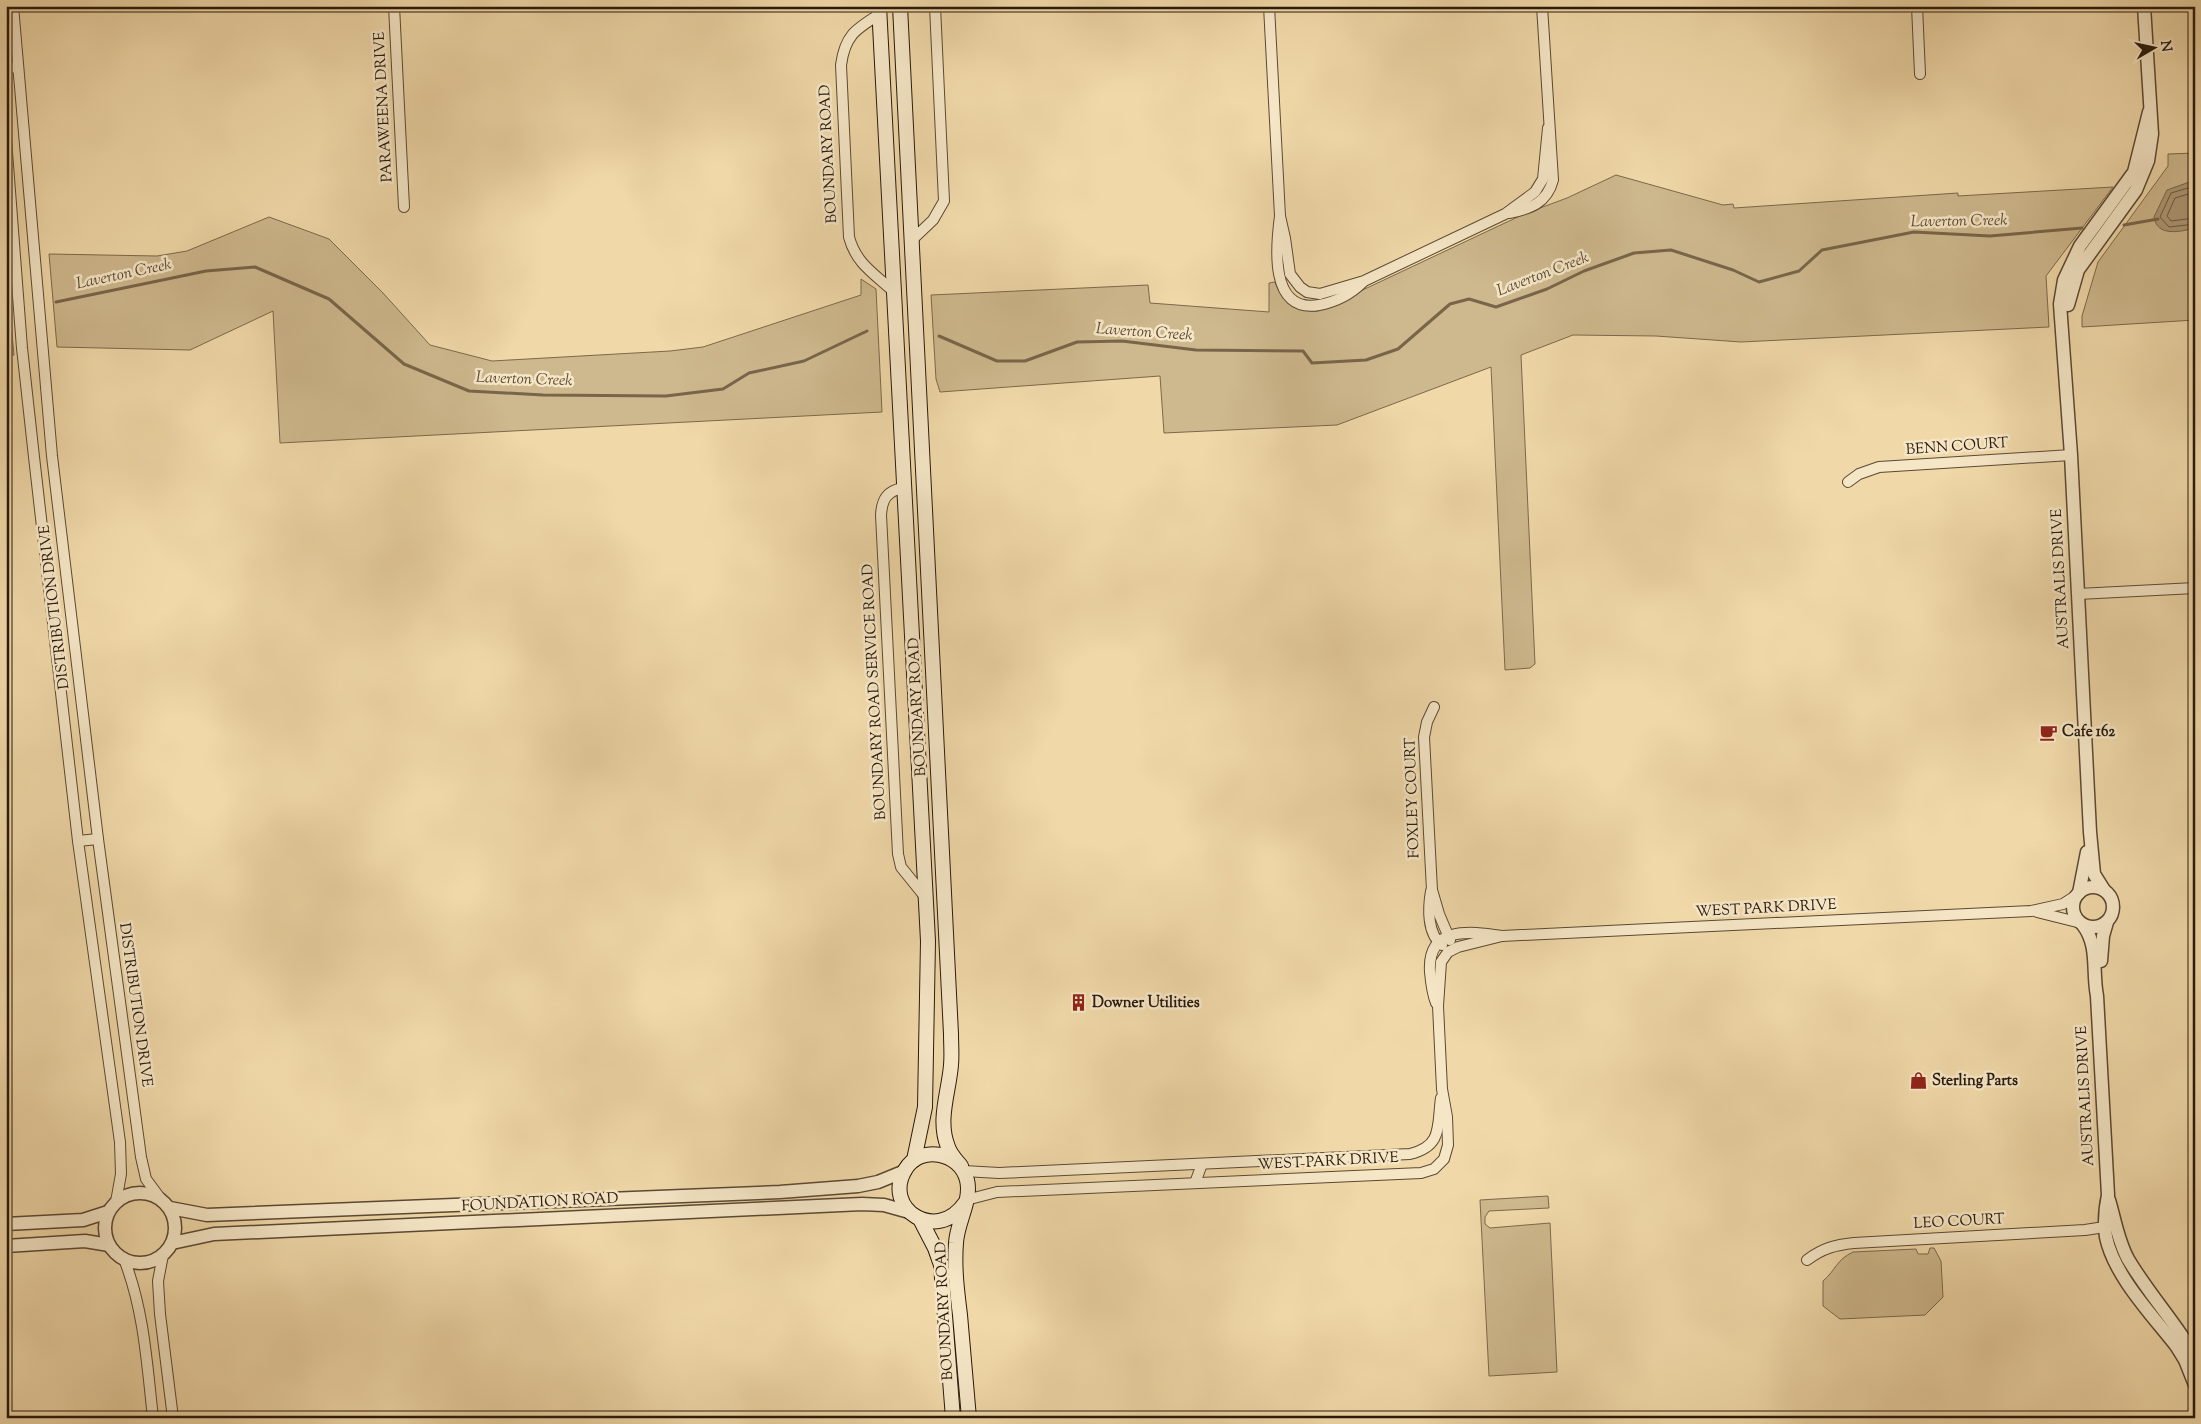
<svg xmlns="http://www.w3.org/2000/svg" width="2201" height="1424" font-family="'Sorts Mill Goudy',serif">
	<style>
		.green { fill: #ceb88d; stroke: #7c684c }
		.water { fill: #ac9773; stroke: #78654a }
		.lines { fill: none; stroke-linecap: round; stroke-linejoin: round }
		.shore { stroke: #6a5840; stroke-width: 1 }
		.stream { stroke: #78654a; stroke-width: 3 }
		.minor-casing { stroke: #5b4933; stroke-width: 12 }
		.tertiary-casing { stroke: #5b4933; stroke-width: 15 }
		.secondary-casing { stroke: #29190c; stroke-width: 16 }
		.minor { stroke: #f5e6c6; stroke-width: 10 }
		.tertiary { stroke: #f5e6c6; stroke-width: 12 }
		.secondary { stroke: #f5e6c6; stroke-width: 14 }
		.labels { text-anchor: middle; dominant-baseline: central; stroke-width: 5; stroke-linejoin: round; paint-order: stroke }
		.street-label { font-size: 15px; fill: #29190c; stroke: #f5e6c6 }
		.poi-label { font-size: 15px; font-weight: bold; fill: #29190c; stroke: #f5e6c6; text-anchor: start }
		.water-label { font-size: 16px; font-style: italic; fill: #5d4b35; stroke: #f5e6c6 }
	</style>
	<rect width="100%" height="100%" fill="#f0d8a8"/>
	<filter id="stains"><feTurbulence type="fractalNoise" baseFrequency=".004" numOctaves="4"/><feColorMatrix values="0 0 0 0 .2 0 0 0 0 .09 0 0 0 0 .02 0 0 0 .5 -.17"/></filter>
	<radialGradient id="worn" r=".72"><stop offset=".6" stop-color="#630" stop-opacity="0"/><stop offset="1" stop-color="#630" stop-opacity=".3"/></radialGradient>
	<g class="green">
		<polygon points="2195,153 2195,320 2082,327 2082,316 2098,262 2168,166 2168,154"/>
		<path d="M1616 175 1723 205 1733 204 1734 208 1958 193V196L2113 187 2046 276 2049 327 1741 342 1656 336 1573 335 1521 355 1535 664 1530 668 1505 670 1491 367 1337 425 1164 433 1160 376 940 392 936 379 931 295 1148 285 1150 303 1269 312V283L1275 282C1282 301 1298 312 1318 311L1524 214 1567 198Z"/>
		<polygon points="269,217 329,239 383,293 430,345 492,361 670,351 703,347 861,295 861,279 876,289 882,412 280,443 273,311 190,350 57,347 49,254 157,256 187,251"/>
		<polygon points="6,271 14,355 6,356"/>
		<polygon points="1548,1196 1549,1208 1489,1211 1485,1217 1485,1224 1490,1228 1550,1223 1557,1372 1489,1376 1480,1200"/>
		<path d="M1930 1248H1934L1941 1261 1943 1297 1925 1315 1840 1319 1823 1306V1281C1836 1270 1836 1260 1853 1252L1916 1249 1918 1254H1928Z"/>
	</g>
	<path class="water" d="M2195 180V228C2180 232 2157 237 2154 217L2167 190Z"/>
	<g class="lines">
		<g class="shore">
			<polyline points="2195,186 2171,193 2160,217 2169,227 2195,224"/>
			<polyline points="2195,192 2175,198 2167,216 2171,221 2195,218"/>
		</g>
		<g class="stream">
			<polyline points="2124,225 2158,219"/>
			<polyline points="56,302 206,271 255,267 329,299 404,364 469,391 543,395 666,396 723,389 749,373 804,361 867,331"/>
			<polyline points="6,306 8,306"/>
			<polyline points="939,336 997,361 1025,361 1077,342 1122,341 1196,350 1303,351 1312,363 1366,360 1398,349 1450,304 1469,299 1496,307 1547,289 1584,271 1634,253 1671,250 1733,270 1759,282 1799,271 1822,250 1914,232 1990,236 2082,228"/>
		</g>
		<defs>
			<g id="minor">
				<polyline points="13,6 52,456 98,839 141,1157 146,1179 160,1198"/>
				<polyline points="394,6 404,207"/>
				<path d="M1269 6 1280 216C1276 246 1269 314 1319 305 1335 302 1351 294 1363 282"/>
				<polyline points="1917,6 1920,74"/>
				<path d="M880 14C856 29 845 35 841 65L849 237C856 264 875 274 894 292"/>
				<polyline points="6,68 18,67"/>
				<polyline points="6,139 22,348 34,457 78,841 120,1142 121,1174 116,1202"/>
				<path d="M1509 213C1530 209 1547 203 1553 180L1542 6"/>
				<polyline points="1280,216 1285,238 1290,274 1300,287 1307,292 1320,294 1364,281 1505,214 1535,192 1543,179 1548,128"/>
				<polyline points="912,240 933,220 944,201 935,6"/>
				<polyline points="1848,482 1859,474 1879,467 2071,455"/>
				<path d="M903 488C887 491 882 499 881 515L898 854 901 867 926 898"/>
				<polyline points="2078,594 2195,588"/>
				<polyline points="1434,707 1427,722 1424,737 1432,890 1439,914 1450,940"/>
				<polyline points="78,841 98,839"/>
				<path d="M1431 891C1428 908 1427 934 1442 945"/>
				<polyline points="2037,912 2081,923"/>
				<path d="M1436 1003C1432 993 1431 983 1430 972 1427 926 1469 931 1502 936L2031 911 2063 904 2077 895"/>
				<path d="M964 1171 999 1173 1410 1154C1443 1146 1437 1126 1441 1098"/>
				<polyline points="1195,1183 1202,1164"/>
				<polyline points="966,1200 997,1192 1421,1173 1434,1169 1444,1159 1448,1145 1447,1117 1442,1089 1438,1006 1441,962 1448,952 1458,947 1502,936"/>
				<polyline points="163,1255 158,1281 160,1314 173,1418"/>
				<path d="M124 1259C144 1310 147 1364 153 1418"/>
				<path d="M1807 1260C1823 1248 1835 1245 1854 1243L2085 1230 2111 1226"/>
			</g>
			<g id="tertiary">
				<polyline points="2068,305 2078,270 2136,190 2148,161 2152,134 2144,6"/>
				<circle cx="2093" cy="907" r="20"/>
				<polyline points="2104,890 2094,874 2090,832 2071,455 2060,304 2064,280 2080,246 2134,172 2149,112"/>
				<polyline points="2079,893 2087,852"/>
				<path d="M2083 925C2099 946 2092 971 2097 996L2108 1195C2105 1209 2104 1223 2106 1237 2114 1276 2153 1316 2177 1347L2185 1360 2195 1385"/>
				<polyline points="2101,961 2103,936 2107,922"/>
				<circle cx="140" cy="1228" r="35"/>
				<path d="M2109 1200C2115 1220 2118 1241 2128 1259 2148 1293 2175 1322 2195 1356"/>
				<polyline points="170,1208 207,1215 780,1192 858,1186 878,1182 905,1171"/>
				<polyline points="6,1224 83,1220 108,1212"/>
				<polyline points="172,1243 214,1234 862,1204 884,1205 909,1212"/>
				<polyline points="6,1246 85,1241 109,1245"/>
			</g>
			<g id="secondary">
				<polyline points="879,6 928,941 925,1107 914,1160"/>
				<path d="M900 6 951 1034C951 1044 952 1055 951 1065 949 1092 937 1120 948 1147 950 1154 956 1160 961 1166"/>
				<path d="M965 1203C937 1244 882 1209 905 1170 920 1144 960 1152 967 1180 972 1200 957 1222 956 1243 954 1267 957 1291 960 1315 963 1349 966 1384 969 1418"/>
				<polyline points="920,1219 935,1248 941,1265 953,1418"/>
			</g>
		</defs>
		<use href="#minor" class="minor-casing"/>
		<use href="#tertiary" class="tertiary-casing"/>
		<use href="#secondary" class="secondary-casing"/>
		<use href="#minor" class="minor"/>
		<use href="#tertiary" class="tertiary"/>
		<use href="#secondary" class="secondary"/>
	</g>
	<defs>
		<symbol id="cafe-bare" viewBox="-9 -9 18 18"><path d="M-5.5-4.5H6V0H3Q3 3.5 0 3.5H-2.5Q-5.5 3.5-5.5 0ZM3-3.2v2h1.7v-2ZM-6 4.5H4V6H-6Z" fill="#8f2418" stroke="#f5e6c6" stroke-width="2.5" paint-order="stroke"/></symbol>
		<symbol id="building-bare" viewBox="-9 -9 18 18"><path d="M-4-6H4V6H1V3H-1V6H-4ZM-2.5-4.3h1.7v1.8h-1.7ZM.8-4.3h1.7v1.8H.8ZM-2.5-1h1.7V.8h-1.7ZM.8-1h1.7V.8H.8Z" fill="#8f2418" stroke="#f5e6c6" stroke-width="2.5" paint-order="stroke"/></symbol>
		<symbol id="shop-bare" viewBox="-9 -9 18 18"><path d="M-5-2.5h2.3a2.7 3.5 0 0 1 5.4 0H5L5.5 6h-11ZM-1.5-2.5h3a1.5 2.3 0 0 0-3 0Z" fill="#8f2418" stroke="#f5e6c6" stroke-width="2.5" paint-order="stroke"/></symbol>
	</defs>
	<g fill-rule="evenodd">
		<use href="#cafe-bare" x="2036" y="720" width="25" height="25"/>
		<use href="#building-bare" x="1066" y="990" width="25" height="25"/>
		<use href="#shop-bare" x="1906" y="1068" width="25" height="25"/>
	</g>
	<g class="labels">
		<g class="street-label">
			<text transform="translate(384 107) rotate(-93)">PARAWEENA DRIVE</text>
			<text transform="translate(829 154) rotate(-93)">BOUNDARY ROAD</text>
			<text transform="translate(1957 447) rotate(-4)">BENN COURT</text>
			<text transform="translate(2061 579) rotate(-93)">AUSTRALIS DRIVE</text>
			<text transform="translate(55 607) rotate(-97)">DISTRIBUTION DRIVE</text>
			<text transform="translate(875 692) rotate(-93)">BOUNDARY ROAD SERVICE ROAD</text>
			<text transform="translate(918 707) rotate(-93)">BOUNDARY ROAD</text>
			<text transform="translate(1413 798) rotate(-92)">FOXLEY COURT</text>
			<text transform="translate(1766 909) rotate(-3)">WEST PARK DRIVE</text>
			<text transform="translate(135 1005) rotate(82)">DISTRIBUTION DRIVE</text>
			<text transform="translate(2086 1096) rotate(-93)">AUSTRALIS DRIVE</text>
			<text transform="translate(1328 1162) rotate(-3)">WEST PARK DRIVE</text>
			<text transform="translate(540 1203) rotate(-3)">FOUNDATION ROAD</text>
			<text transform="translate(1959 1222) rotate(-3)">LEO COURT</text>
			<text transform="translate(945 1311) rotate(-93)">BOUNDARY ROAD</text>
		</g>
		<g class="poi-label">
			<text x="2062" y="732">Cafe 162</text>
			<text x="1092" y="1003">Downer Utilities</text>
			<text x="1932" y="1081">Sterling Parts</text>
		</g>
		<g class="water-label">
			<text transform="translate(1959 222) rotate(-1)">Laverton Creek</text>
			<text transform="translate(124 275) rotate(-12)">Laverton Creek</text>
			<text transform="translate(1543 275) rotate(-21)">Laverton Creek</text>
			<text transform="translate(1144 333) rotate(4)">Laverton Creek</text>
			<text transform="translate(524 380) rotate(2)">Laverton Creek</text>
		</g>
	</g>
	<rect width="2201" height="1424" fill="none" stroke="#f0d8a8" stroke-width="25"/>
	<rect x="8" y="8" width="2186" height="1409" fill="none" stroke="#29190c" stroke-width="2.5"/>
	<rect x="12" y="12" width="2176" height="1399" fill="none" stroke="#29190c"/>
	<g transform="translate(2154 48) rotate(81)" stroke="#f5e6c6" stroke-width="4" paint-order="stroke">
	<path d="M0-4L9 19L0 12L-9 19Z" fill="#29190c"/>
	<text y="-8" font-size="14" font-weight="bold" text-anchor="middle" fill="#29190c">N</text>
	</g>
	<rect width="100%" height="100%" filter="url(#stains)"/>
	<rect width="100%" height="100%" fill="url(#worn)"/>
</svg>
